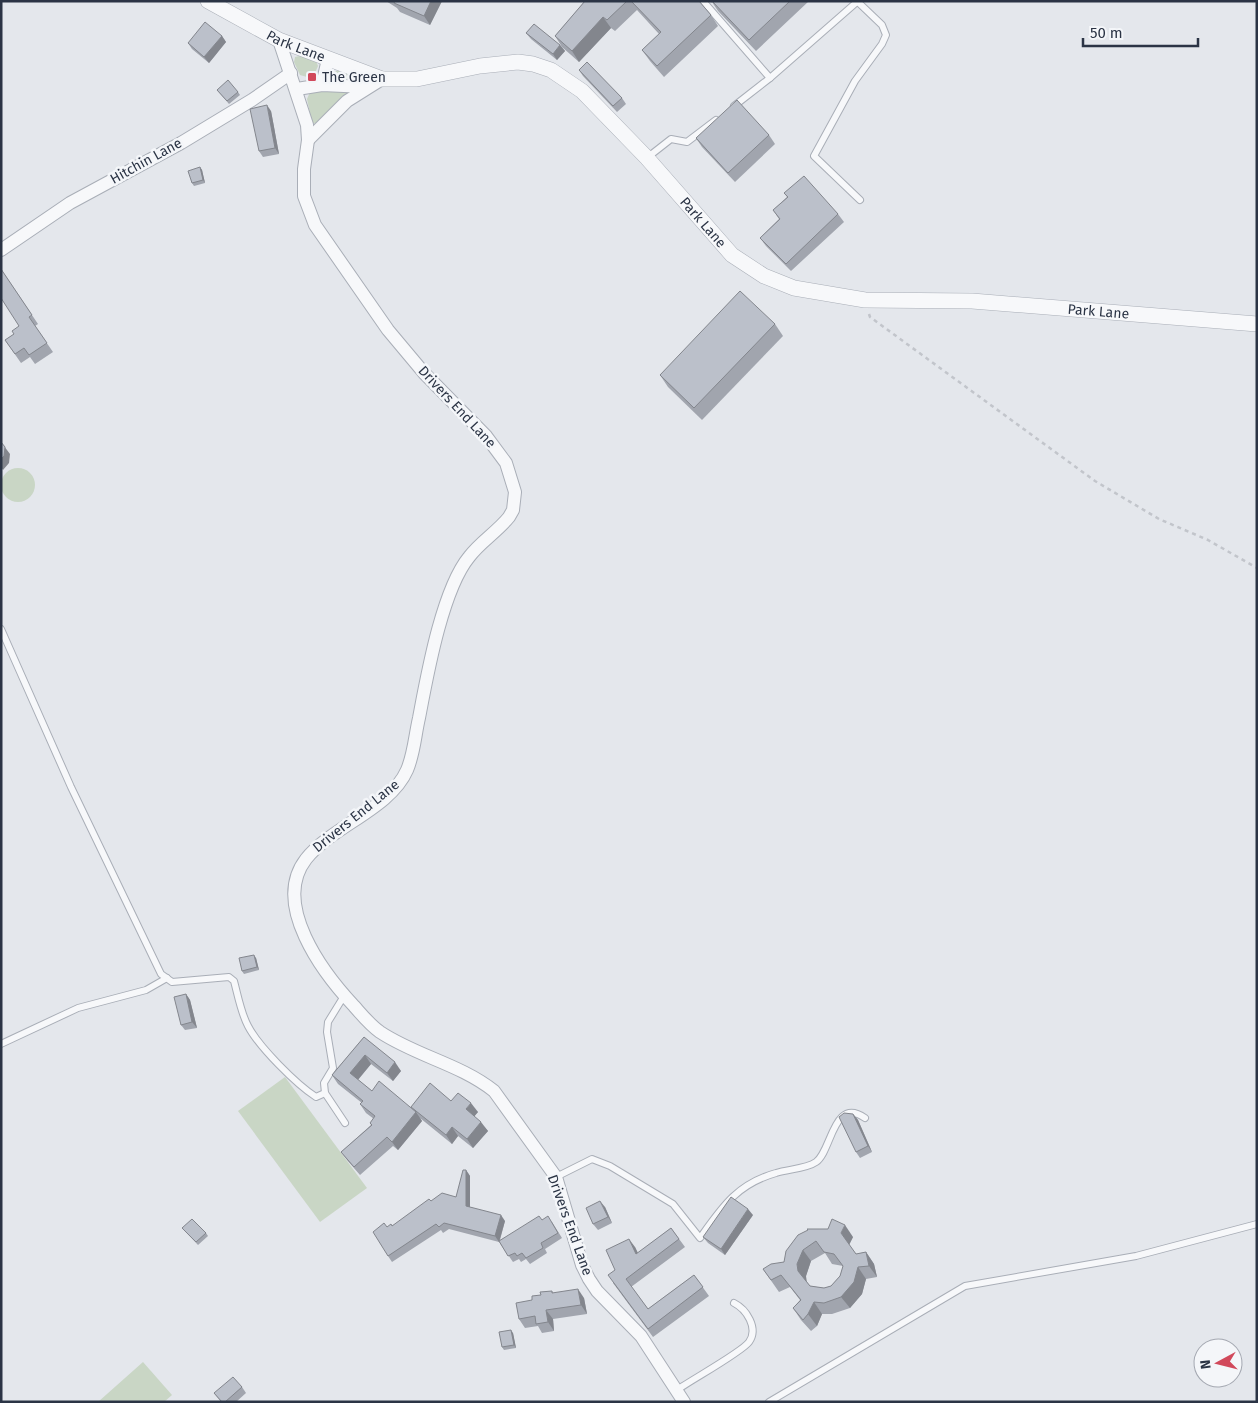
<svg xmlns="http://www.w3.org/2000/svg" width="1258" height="1403" font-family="'Fira Sans',sans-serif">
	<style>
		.green { fill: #c9d6c5 }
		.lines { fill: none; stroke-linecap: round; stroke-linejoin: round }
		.service-casing { stroke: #a9aeb7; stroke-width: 8 }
		.minor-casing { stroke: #a9aeb7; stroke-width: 14 }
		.tertiary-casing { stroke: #a9aeb7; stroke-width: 16 }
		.path { stroke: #c2c5cb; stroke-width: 2.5; stroke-dasharray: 4 4; stroke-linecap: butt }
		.service { stroke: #f7f8fa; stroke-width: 6 }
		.minor { stroke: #f7f8fa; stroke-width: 12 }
		.tertiary { stroke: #f7f8fa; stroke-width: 15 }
		.wall { fill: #a1a5ae; fill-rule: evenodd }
		.shaded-wall { fill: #83868d }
		.building { fill: #bbc0ca; stroke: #83868d; fill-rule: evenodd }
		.poi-dot { fill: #d1495b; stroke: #f4f6f9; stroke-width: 2 }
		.labels { text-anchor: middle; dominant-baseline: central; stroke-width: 5; stroke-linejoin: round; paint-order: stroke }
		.street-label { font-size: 14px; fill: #2b3445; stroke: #f4f6f9 }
		.poi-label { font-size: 14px; fill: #2b3445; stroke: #f4f6f9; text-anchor: start }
	</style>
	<rect width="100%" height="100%" fill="#e4e7ec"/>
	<g class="green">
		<polygon points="299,56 316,61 318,66 315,73 307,77 300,75 294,62 295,57"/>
		<polygon points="336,71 341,71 356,76 357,80 331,80 331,76"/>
		<polygon points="346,91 348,94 317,124 312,123 307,99 310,92"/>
		<circle cx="18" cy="485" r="17"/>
		<polygon points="285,1077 367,1188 320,1222 238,1111"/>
		<polygon points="143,1362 172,1395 164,1402 98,1402"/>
	</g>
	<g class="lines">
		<defs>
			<g id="service">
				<polyline points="703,1 770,78"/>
				<polyline points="858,2 882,25 886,35 882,44 855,81 814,156 860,200"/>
				<polyline points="734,106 770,78 858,1"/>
				<polyline points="648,157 671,139 687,142 716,120"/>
				<path d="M1 629 71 787 161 974 172 982 229 977 234 981C238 996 241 1013 248 1026 259 1047 296 1084 316 1097L325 1093"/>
				<polyline points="344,996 328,1022 327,1032 333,1068 324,1083 325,1093 345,1123"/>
				<polyline points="1,1044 78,1008 146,990 167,978"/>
				<path d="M556 1177 592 1159 610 1166 673 1204 700 1238C722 1207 737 1184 776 1173 788 1169 806 1169 816 1162 832 1151 833 1096 865 1118"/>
				<path d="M677 1390C691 1380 742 1352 749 1342 759 1328 746 1309 734 1303"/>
				<polyline points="769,1402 965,1286 1136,1256 1257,1224"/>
			</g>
			<g id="minor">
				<path d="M279 40 307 125 308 140 304 169V196L315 225 388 330 424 373 486 436 506 463 515 492 513 510 509 517C497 532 480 542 469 557 442 590 427 676 419 718 415 735 414 754 407 770 390 809 332 826 306 859 271 904 323 973 354 1006 362 1015 370 1025 380 1032 416 1056 460 1064 494 1091L556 1177 582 1265 589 1279 597 1291 641 1336 684 1402"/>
				<polyline points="322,85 328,59"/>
				<polyline points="297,89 322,85 366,87"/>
				<polyline points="308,140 347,101 382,79"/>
				<polyline points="1,250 70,203 181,143 252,100 291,73"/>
			</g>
			<g id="tertiary">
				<path id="s1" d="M208 1 279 40 382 79H417L480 66 518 62 533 64 551 70 582 91 647 158 732 255 764 276 794 288 865 300 972 301 1257 324"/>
			</g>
		</defs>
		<use href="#service" class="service-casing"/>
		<use href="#minor" class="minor-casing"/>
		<use href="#tertiary" class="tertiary-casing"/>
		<polyline class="path" points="869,314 870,317 1095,481 1159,519 1208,540 1257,568"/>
		<use href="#service" class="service"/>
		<use href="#minor" class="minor"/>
		<use href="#tertiary" class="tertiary"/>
	</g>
	<g class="wall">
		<polygon points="386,1 442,1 430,25 400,12 397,8"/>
		<polygon points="585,1 699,1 711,15 718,26 664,77 650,61 642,50 659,34 637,10 615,31 611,28 579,62 562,47 555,36"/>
		<polygon points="710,1 809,1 756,51 718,11 712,2 711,3"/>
		<polygon points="526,33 560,45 565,51 557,60 531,39"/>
		<polygon points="222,36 226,42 209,63 192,49 188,43"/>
		<polygon points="579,70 622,98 626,104 617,112 583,76"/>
		<polygon points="217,90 238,92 240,95 229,104"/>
		<polygon points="271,111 279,154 263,157 259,151"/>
		<polygon points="769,135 775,144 735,182 702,147 696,138"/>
		<polygon points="200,167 202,170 205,183 194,186 192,183"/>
		<polygon points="784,193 838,214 844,222 791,271 766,246 760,238 779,219 773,210 787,197"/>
		<polygon points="1,269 38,324 35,326 53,352 35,364 30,357 21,363 5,340 14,334 19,326"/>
		<polygon points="775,324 783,336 702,420 668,387 660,375"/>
		<polygon points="256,958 259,970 244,974 242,971"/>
		<polygon points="186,994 190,1000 197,1028 185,1030 181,1025"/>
		<polygon points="364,1037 401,1071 393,1081 371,1064 358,1080 372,1091 413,1110 411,1107 451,1101 478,1112 474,1116 488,1131 473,1148 458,1136 452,1144 420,1118 422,1121 398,1150 393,1146 360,1175 347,1160 341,1152 371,1125 370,1123 374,1119 366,1113 360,1104 362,1103 338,1084 332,1075"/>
		<polygon points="853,1114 858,1120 872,1152 860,1158 856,1152"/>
		<polygon points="466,1170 470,1176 470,1207 505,1221 500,1240 542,1220 552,1222 562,1238 545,1249 547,1253 530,1264 526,1259 521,1262 519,1259 513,1262 499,1242 449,1229 443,1233 441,1230 392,1262 388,1256 387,1227 392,1226 431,1201 456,1197"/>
		<polygon points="605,1207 612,1223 598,1230 593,1224"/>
		<polygon points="753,1215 725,1255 708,1243 703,1237"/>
		<polygon points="182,1228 206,1233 208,1236 198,1245"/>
		<polygon points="671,1228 685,1247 631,1287 648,1309 694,1275 709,1296 653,1337 613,1283 615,1270 635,1247 638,1253"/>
		<path d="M808 1230 853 1237 849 1245 856 1254 866 1252 874 1264 877 1277 866 1279 862 1294 850 1308 832 1314H822L817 1326 811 1331 801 1320 793 1308 800 1300 790 1287 779 1292 763 1269 784 1262ZM825 1253 832 1264 843 1266 840 1276 831 1286 824 1288 810 1286 806 1281V1276L811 1261Z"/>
		<polygon points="552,1291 553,1293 584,1298 587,1314 553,1319 554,1331 542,1333 538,1326 525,1328 519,1319 532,1300 541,1295"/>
		<polygon points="513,1333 516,1348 504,1350 502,1347"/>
		<polygon points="242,1387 246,1393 236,1402 221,1402 214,1393"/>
	</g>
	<g class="shaded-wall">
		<polygon points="431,1 442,1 430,25 424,16"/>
		<polygon points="603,17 611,28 579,62 572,51"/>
		<polygon points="222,36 226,42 209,63 204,57"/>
		<polygon points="560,45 565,51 557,60 553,54"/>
		<polygon points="267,105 271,111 279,154 275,148"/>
		<polygon points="200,167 202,170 205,183 203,180"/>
		<polygon points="1,442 10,454 9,463 3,470 1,467"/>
		<polygon points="254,955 256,958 259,970 257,967"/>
		<polygon points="186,994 190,1000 197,1028 192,1022"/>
		<polygon points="365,1055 371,1064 356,1082 350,1073"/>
		<polygon points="395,1062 401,1071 393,1081 387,1073"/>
		<polygon points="471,1103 478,1112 473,1118 466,1109"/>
		<polygon points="416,1112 422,1121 398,1150 392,1142"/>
		<polygon points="853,1114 858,1120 872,1152 868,1146"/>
		<polygon points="481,1122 488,1131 473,1148 467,1139"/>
		<polygon points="452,1127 458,1136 452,1144 446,1135"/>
		<polygon points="466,1170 470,1176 470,1212 466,1206"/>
		<polygon points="600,1201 605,1207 612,1223 608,1217"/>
		<polygon points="748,1209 753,1215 725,1255 721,1249"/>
		<polygon points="501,1215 505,1221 499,1242 495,1236"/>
		<polygon points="845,1225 853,1237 849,1245 841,1233"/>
		<polygon points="629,1239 635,1247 642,1262 636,1254"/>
		<polygon points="803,1250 811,1261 806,1276 807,1283 798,1271 797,1264"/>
		<polygon points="866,1252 874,1264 877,1277 869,1266"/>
		<polygon points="858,1267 866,1279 862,1294 850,1308 841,1297"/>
		<polygon points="578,1289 584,1298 587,1314 581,1305"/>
		<polygon points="814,1302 822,1314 817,1326 808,1314"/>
		<polygon points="546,1310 553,1319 554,1331 548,1322"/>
		<polygon points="511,1330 513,1333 516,1348 514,1345"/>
	</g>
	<g class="building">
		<polygon points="395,1 431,1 424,16 394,3"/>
		<polygon points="585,1 627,1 607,20 603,17 572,51 555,36"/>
		<polygon points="631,1 699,1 711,15 657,66 642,50 661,32"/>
		<polygon points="712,1 790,1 749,40"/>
		<polygon points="205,22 222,36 204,57 188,43"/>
		<polygon points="534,24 560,45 553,54 526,33"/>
		<polygon points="587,62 622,98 613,106 579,70"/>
		<polygon points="228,80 238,92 227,101 217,90"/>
		<polygon points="737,100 769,135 728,173 696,138"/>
		<polygon points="267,105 275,148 259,151 250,109"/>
		<polygon points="200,167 203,180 192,183 188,171"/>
		<polygon points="804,176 838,214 786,264 760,238 780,219 773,210 788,197 784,193"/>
		<polygon points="1,269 32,315 29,317 47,343 29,355 24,348 15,354 5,340 14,334 12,331 19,326 1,298"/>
		<polygon points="740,291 775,324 694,408 660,375"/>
		<polygon points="1,442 5,447 4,456 1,459"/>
		<polygon points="254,955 257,967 242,971 239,958"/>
		<polygon points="186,994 192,1022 181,1025 174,997"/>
		<polygon points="364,1037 395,1062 387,1073 365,1055 350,1073 372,1091 379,1081 416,1112 392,1142 387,1137 354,1167 341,1152 372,1125 370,1123 375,1116 360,1104 363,1101 332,1075"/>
		<polygon points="430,1083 451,1101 458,1093 471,1103 466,1109 481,1122 467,1139 452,1127 446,1135 411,1107"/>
		<polygon points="844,1113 853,1114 868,1146 856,1152 839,1117"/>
		<polygon points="463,1170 466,1170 466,1206 501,1215 495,1236 444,1223 439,1227 436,1224 388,1256 373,1232 384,1223 387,1227 391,1224 392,1226 429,1199 431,1201 442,1193 456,1197"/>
		<polygon points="731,1197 748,1209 721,1249 703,1237"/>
		<polygon points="600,1201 608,1217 593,1224 586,1208"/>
		<polygon points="539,1216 542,1220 548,1216 558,1233 541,1243 543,1248 526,1258 522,1253 517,1256 515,1253 508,1256 499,1241"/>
		<polygon points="192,1219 206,1233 196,1242 182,1228"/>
		<path d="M832 1219 845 1225 841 1233 856 1254 866 1252 869 1266 858 1267 854 1282 841 1297 824 1303 814 1302 808 1314 803 1320 793 1308 801 1300 781 1275 771 1280 763 1269 771 1264 784 1262 786 1251 798 1235 808 1230 807 1229H828ZM816 1241 824 1252 834 1254 843 1266 840 1276 831 1286 824 1288 810 1286 798 1271 797 1264 803 1250Z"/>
		<polygon points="671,1228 679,1239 626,1279 648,1309 694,1275 703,1287 648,1329 608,1275 615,1270 606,1250 629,1239 636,1254"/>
		<polygon points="578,1289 581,1305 546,1310 548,1322 536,1324 535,1316 519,1319 516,1303 532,1300 532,1296 541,1295 540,1292 552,1291 552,1293"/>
		<polygon points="511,1330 514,1345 502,1347 499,1332"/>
		<polygon points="233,1377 242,1387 225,1402 222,1402 214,1393"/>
	</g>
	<rect class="poi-dot" x="307" y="72" width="10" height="10" rx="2.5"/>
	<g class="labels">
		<g class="street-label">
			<text stroke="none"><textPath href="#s1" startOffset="99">Park Lane</textPath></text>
			<text transform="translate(146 161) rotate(-29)">Hitchin Lane</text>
			<text stroke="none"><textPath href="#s1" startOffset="579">Park Lane</textPath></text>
			<text stroke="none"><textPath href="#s1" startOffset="999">Park Lane</textPath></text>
			<text transform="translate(457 407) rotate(47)">Drivers End Lane</text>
			<text transform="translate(356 816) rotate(-39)">Drivers End Lane</text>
			<text transform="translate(570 1225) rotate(70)">Drivers End Lane</text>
		</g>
		<g class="poi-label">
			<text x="322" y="77">The Green</text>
		</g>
	</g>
	<rect width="1258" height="1403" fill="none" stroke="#2b3445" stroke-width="5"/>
	<g transform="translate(1218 1363) rotate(263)"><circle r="24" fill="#f4f6f9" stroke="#a4a8b1"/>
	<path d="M0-4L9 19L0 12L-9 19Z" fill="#d1495b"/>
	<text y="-8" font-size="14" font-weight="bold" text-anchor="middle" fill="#2b3445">N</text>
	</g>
	<path d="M1083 38v8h115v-8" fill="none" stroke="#2b3445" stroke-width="2.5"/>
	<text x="1090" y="38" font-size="15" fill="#2b3445" stroke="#f4f6f9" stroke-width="4" paint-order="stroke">50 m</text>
</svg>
